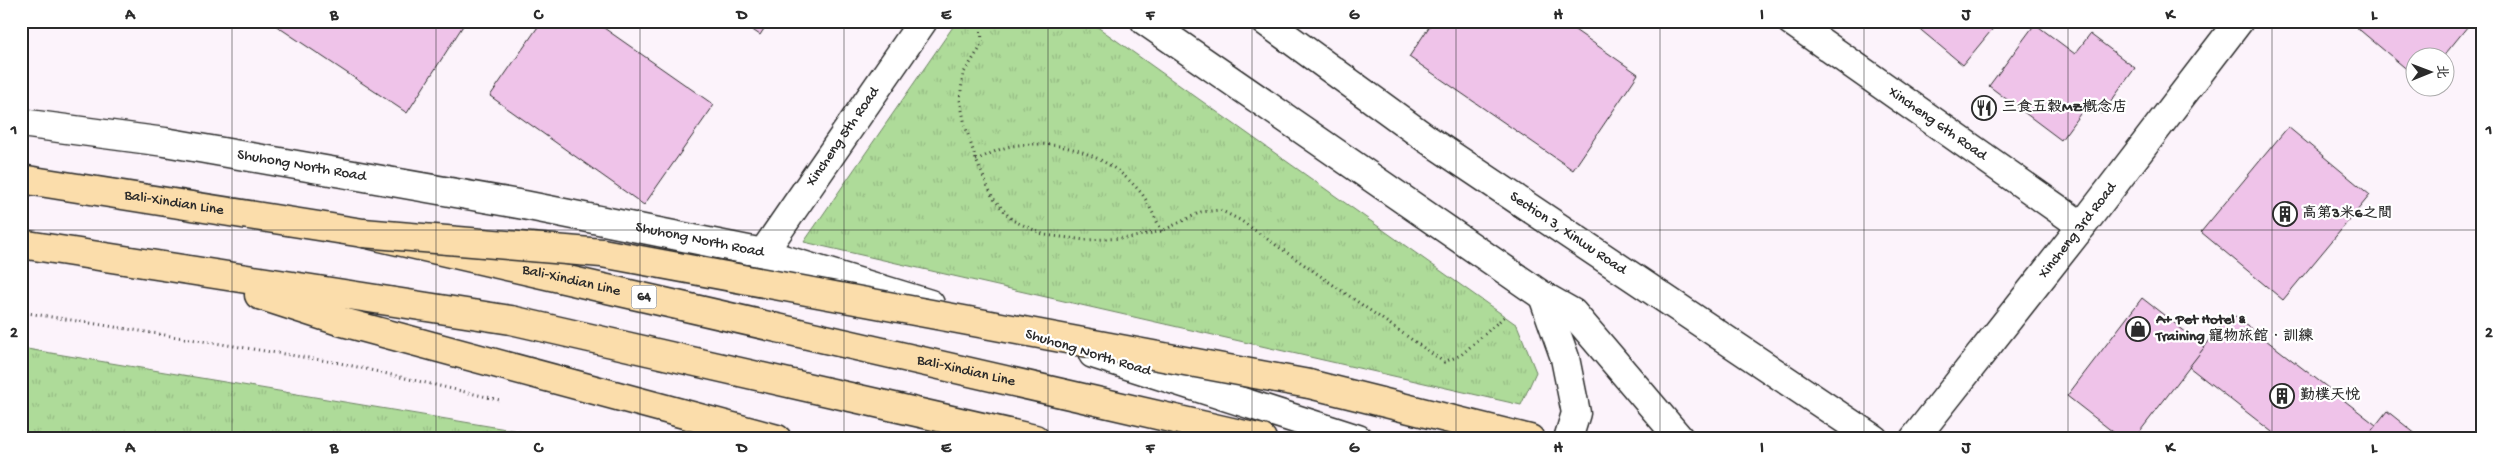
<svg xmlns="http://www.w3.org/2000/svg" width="2503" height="460" font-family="'Gochi Hand','LXGW WenKai TC',sans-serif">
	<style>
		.park { fill: url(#park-tufts); stroke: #6c8362 }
		.building { fill: #efc3e9; stroke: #2b2b2b }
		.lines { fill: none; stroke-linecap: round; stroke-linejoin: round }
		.minor-casing { stroke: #2b2b2b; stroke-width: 31 }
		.highway-casing { stroke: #2b2b2b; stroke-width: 31 }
		.path { stroke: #2b2b2b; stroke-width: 3; stroke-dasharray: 1 4; stroke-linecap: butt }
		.minor { stroke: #fff; stroke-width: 28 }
		.highway { stroke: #fbddab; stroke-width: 28 }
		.highway-bridge-casing { stroke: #2b2b2b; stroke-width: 31; stroke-linecap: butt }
		.highway-bridge { stroke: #fbddab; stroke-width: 28 }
		.grid { fill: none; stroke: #2b2b2b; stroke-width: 1; stroke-opacity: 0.55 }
		.labels { text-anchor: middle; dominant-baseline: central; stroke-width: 4.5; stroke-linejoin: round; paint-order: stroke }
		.shield { fill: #fff; stroke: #6b6b6b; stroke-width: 1 }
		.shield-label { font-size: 14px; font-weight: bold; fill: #2b2b2b }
		.poi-label { font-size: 15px; font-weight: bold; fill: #2b2b2b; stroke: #fff; text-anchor: start }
		.street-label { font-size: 15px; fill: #2b2b2b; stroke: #fff }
		.neatline { fill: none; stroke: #2b2b2b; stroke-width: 2 }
		.grid-label { font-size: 16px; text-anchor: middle; font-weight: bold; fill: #2b2b2b }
	</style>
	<defs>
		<pattern id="park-tufts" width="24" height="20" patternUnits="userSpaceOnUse" patternTransform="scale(1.25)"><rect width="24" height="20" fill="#aedb99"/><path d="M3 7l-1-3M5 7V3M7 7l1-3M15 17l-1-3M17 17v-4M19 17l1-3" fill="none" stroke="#96bc84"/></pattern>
	</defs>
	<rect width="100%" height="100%" fill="#fcf3fb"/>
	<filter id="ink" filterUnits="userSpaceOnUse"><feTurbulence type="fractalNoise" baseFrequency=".02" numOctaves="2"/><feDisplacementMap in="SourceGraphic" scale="10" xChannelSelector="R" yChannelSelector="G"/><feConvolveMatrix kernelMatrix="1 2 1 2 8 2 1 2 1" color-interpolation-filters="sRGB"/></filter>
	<g filter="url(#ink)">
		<g class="park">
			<polygon points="957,21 1089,21 1517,325 1536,372 1521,405 804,242"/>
			<polygon points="21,348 566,439 21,439"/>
		</g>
		<g class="building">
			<polygon points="269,21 466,21 407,113"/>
			<polygon points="542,21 594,21 714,105 644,205 490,96"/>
			<polygon points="739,21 769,21 760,35"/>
			<polygon points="1433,21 1562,21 1638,74 1573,170 1409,57"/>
			<polygon points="1910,21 1999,21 1963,65"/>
			<polygon points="2349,21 2472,21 2442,58 2416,58 2416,77"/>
			<polygon points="2035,24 2075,54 2090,34 2135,68 2102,114 2088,103 2061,140 1989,86"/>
			<polygon points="2288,127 2370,195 2283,300 2201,232"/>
			<polygon points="2142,298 2205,347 2134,439 2122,439 2067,396"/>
			<polygon points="2231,313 2376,425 2365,439 2281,439 2189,367"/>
			<polygon points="2387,411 2422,439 2365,439"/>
		</g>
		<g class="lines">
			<defs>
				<g id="minor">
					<polyline points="1145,21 1543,296 1573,313 1680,439"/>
					<path id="s1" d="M1265 21 1427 139 1874 439"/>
					<path id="s2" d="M1791 21 2082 226"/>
					<path id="s3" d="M21 123 165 142 524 205 763 253 930 304"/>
					<path id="s4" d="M763 253 923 21"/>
					<polyline points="1543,296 1565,358 1576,413 1568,439"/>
					<polyline points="1093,354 1358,439"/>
					<path id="s5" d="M1914 439 2082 226 2239 21"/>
				</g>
				<g id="highway">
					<path id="s6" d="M21 179 363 233 1262 439"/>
					<polyline points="21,244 511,320 1035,439"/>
					<polyline points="259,295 339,321 777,439"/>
					<polyline points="1309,384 1530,439"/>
				</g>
			</defs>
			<use href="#minor" class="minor-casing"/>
			<use href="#highway" class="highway-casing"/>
			<g class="path">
				<polyline points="981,21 982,45 963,74 960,100 965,125 976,160 993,198 1012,220 1045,235 1085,240 1129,238 1162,231 1201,212 1220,210 1240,220 1444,362 1461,355 1505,316"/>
				<path d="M976 160C988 155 1000 148 1012 146 1061 138 1110 155 1142 194 1150 205 1155 219 1162 231"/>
				<polyline points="21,312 340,363 500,400"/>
				<polyline points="1798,439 1802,434"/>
			</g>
			<use href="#minor" class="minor"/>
			<use href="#highway" class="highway"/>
			<defs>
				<polyline id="highway-bridge" points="363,233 602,253 1309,384"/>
			</defs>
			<use href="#highway-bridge" class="highway-bridge-casing"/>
			<use href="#highway-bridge" class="highway-bridge"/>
		</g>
	</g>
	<path class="grid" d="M232 21V439M436 21V439M640 21V439M844 21V439M1048 21V439M1252 21V439M1456 21V439M1660 21V439M1864 21V439M2068 21V439M2272 21V439M21 230H2482"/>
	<defs>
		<symbol id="restaurant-ring" viewBox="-11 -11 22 22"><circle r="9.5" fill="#fff" stroke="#2b2b2b" stroke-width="1.5"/><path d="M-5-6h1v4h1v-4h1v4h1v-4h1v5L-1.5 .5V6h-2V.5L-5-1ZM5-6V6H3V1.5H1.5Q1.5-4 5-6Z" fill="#2b2b2b"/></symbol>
		<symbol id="building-ring" viewBox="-11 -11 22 22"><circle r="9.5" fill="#fff" stroke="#2b2b2b" stroke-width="1.5"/><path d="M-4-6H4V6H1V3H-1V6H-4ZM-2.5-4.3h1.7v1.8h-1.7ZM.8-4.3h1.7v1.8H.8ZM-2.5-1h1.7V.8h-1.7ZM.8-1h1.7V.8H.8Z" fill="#2b2b2b"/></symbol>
		<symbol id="shop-ring" viewBox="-11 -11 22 22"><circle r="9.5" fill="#fff" stroke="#2b2b2b" stroke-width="1.5"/><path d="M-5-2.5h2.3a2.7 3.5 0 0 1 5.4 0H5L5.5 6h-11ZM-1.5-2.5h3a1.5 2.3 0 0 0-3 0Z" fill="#2b2b2b"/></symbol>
	</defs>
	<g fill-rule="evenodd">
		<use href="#restaurant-ring" x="1970" y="94" width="28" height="28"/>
		<use href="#building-ring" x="2271" y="200" width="28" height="28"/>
		<use href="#shop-ring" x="2124" y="315" width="28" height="28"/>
		<use href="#building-ring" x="2268" y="382" width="28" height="28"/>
	</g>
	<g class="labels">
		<rect class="shield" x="631.5" y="285.5" width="25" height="23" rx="4"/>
		<g class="shield-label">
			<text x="644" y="297">64</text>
		</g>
		<g class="poi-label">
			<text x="2002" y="108">三食五穀MZ概念店</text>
			<text x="2302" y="214">高第3米6之間</text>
			<text x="2156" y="320">A+ Pet Hotel &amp;<tspan x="2156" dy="17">Training 寵物旅館．訓練</tspan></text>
			<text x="2300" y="396">勤樸天悅</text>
		</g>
		<g class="street-label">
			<text stroke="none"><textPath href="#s2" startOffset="179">Xincheng 6th Road</textPath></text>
			<text stroke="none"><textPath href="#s4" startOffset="141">Xincheng 5th Road</textPath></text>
			<text stroke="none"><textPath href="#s3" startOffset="284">Shuhong North Road</textPath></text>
			<text stroke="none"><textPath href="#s6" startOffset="155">Bali-Xindian Line</textPath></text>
			<text stroke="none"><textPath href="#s5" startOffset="265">Xincheng 3rd Road</textPath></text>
			<text stroke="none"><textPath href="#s1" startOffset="370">Section 3, Xinwu Road</textPath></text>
			<text stroke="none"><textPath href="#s3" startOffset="689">Shuhong North Road</textPath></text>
			<text stroke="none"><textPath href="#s6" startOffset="560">Bali-Xindian Line</textPath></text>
			<text transform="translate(1088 353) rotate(17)">Shuhong North Road</text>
			<text stroke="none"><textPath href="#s6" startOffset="965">Bali-Xindian Line</textPath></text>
		</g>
	</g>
	<rect width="2503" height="460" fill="none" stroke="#fff" stroke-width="55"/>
	<g transform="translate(2430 72) rotate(89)"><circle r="24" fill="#ffffff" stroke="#aaaaaa"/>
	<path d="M0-4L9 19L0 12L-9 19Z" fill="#2b2b2b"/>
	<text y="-8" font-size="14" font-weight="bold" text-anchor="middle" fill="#2b2b2b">北</text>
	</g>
	<rect x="28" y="28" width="2448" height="404" class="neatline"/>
	<g class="grid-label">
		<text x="130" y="19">A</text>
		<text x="334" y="19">B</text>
		<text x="538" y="19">C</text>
		<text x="742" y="19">D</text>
		<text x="946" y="19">E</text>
		<text x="1150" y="19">F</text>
		<text x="1354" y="19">G</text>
		<text x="1558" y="19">H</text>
		<text x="1762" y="19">I</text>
		<text x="1966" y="19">J</text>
		<text x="2170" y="19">K</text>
		<text x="2374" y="19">L</text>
		<text x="14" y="134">1</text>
		<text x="2489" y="134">1</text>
		<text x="14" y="337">2</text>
		<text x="2489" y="337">2</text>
		<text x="130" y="452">A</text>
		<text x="334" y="452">B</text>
		<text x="538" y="452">C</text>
		<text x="742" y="452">D</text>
		<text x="946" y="452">E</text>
		<text x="1150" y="452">F</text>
		<text x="1354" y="452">G</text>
		<text x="1558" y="452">H</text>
		<text x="1762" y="452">I</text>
		<text x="1966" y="452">J</text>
		<text x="2170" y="452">K</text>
		<text x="2374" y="452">L</text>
	</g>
</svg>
